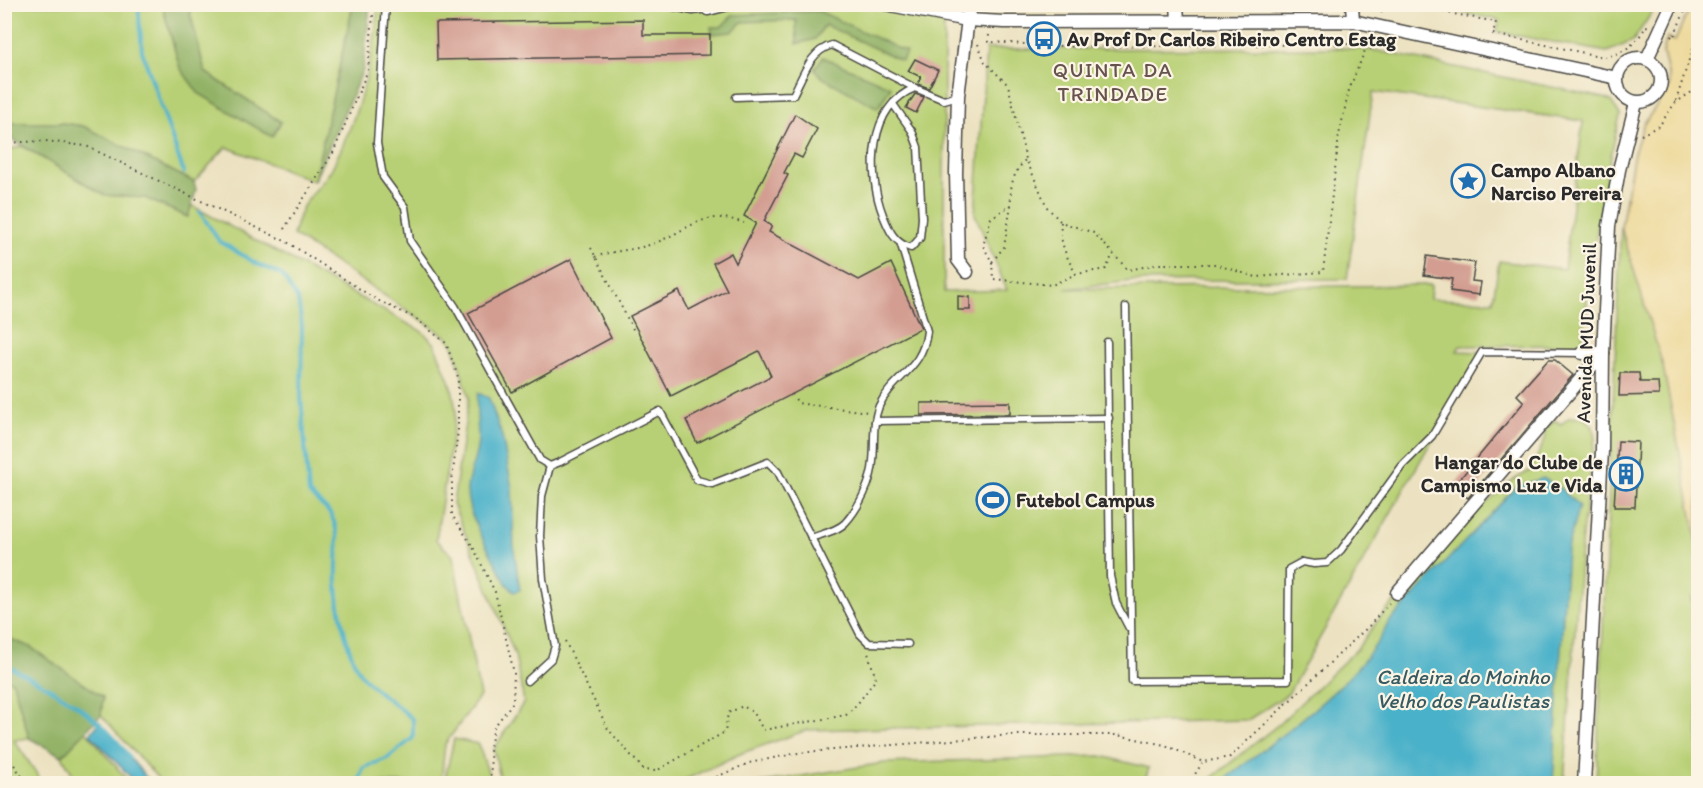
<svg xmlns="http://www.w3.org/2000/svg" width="1703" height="788" font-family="Itim,sans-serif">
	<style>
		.green { fill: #b8d074; stroke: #727e50; stroke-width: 1.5; fill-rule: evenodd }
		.forest { fill: #92b266; stroke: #5e6e48; stroke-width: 1.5 }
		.sand { fill: #eeda9e; stroke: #8c8264; stroke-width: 1.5 }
		.water { fill: #4ab1c9; stroke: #3a6e7a; stroke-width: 1.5 }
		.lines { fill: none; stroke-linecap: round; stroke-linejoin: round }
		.stream { stroke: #4ab1c9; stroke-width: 4 }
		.building { fill: #d39d92 }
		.lane-casing { stroke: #484642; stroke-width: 9 }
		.street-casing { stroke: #484642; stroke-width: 15 }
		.path { stroke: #484642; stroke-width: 2; stroke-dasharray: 1.5 4.5; stroke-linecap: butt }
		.lane { stroke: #fff; stroke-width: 6 }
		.street { stroke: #fff; stroke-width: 12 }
		.labels { text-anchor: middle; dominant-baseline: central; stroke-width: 4.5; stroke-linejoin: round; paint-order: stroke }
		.poi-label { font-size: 20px; font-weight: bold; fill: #2b2b2b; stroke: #fcf5e5; text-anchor: start }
		.street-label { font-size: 20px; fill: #2b2b2b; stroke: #fcf5e5 }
		.neighbourhood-label { font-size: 21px; letter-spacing: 1.5px; fill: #66534f; stroke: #fcf5e5 }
		.water-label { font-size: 21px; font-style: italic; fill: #365a62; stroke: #fcf5e5 }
	</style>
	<rect width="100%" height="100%" fill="#fcf5e5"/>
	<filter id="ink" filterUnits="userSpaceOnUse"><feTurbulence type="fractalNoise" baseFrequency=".0167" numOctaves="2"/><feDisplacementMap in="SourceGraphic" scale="12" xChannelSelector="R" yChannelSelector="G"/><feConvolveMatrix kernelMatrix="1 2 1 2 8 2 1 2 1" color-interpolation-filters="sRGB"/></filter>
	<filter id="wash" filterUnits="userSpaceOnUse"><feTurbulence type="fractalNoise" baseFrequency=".008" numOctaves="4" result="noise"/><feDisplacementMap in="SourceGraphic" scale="24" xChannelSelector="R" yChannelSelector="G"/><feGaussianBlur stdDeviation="1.35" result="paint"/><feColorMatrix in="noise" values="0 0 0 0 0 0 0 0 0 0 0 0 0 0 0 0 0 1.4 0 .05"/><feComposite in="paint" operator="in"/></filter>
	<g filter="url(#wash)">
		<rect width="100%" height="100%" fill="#ece2c1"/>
		<g class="green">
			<polygon points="4,5 162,5 180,68 272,136 281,122 205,72 188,5 353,5 314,181 226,147 194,182 83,126 62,123 11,124 4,79"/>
			<path d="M378 5H944V292L1007 290 975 214 986 49 1346 48 1378 51 1604 98 1611 101 1620 115C1602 191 1590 267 1582 345L1460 346 1457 351 1482 352 1288 694 1248 720 807 730 742 753 678 783H501L494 749 524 702 515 655 453 504 469 397 453 345 446 336 293 235C296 225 299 213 304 205 313 191 324 182 332 168 358 117 374 61 378 5ZM1373 92 1583 121 1564 269 1499 261 1493 301 1430 299 1431 285 1064 289 1132 281 1347 279Z"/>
			<polygon points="1423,5 1657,4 1657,5 1633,41 1607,52 1497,32 1499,20"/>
			<polygon points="22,146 104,195 145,198 187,217 191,205 423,332 434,343 452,388 456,411 436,540 453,556 480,696 445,744 441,783 162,783 101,715 103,697 30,647 5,637 5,151"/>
			<polygon points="1621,227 1663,366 1698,546 1698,603 1691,598 1698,645 1698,783 1596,784"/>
			<polygon points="1570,417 1587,419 1593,427 1595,438 1582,533 1564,783 1204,784 1279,724 1357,649 1376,623 1479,503 1488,502 1508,483 1531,470 1546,437 1544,431 1554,420 1561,424"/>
			<polygon points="4,678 13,682 29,738 14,740 43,783 8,783 4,773"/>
			<polygon points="86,731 130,783 69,783 75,778 62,756"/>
			<polygon points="454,739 478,744 492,783 444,783"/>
			<polygon points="1101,756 1149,768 1144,783 758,783 884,763"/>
		</g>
		<g class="forest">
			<polygon points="162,5 188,5 205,72 281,122 272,137 198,93 180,68"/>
			<polygon points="353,5 370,5 363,70 314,181"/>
			<polygon points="819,11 906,52 902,61 825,25 815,39 797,44 796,20 742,22 732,32 712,34 711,27 721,27 733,15"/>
			<polygon points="823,57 891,87 878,108 823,78 814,69"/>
			<polygon points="4,79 11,123 62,123 83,126 194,182 196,190 188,217 145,198 104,195 12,139 5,140"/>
			<polygon points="5,637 30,647 103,697 101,715 62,756 29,738 13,682 5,678"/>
		</g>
		<g class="sand">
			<polygon points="1691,5 1698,5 1698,546 1663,366 1621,227 1634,153 1643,125 1669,87 1668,73 1663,53 1667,37 1675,41"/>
			<polygon points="1691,597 1698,603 1698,645"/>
		</g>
		<g class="water">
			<path d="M478 393 489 398 502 436 512 488 514 549 520 590 514 592 506 583C494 557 466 518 467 489 468 473 478 456 478 439 478 423 475 409 478 393Z"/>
			<path d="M1543 478 1561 489 1579 506 1567 549 1553 783H1220C1269 744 1364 680 1388 623L1516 487Z"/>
			<polygon points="100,722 146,777 153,783 136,783 90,734"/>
		</g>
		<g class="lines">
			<g class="stream">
				<polyline points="138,4 142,51 184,173"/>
				<path d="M200 212 219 241 257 264 282 275 298 300 302 326 301 397 309 494C316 501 328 508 332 517 342 538 335 562 337 585 338 608 346 645 356 666 367 688 396 702 413 720V738L388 758 363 768 358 784"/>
				<path d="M4 664C54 690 96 710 129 757"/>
			</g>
		</g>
		<g id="blocks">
			<g class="building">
				<polygon points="643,20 643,35 710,35 710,55 437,60 436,23"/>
				<polygon points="915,59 938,70 929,88 918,84 921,77 908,71"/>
				<polygon points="915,94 924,97 916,113 906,108"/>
				<polygon points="795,114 817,129 802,158 794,154 784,173 788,175 764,221 772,226 769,232 859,280 891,263 921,328 697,443 686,420 771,376 759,351 671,396 630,316 679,291 689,310 727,290 713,263 731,253 736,263 756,223 744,216"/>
				<polygon points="1427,256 1475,263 1472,281 1481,282 1479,295 1450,291 1452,279 1424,275"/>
				<polygon points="571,259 611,338 512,392 468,313"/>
				<polygon points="958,296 970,297 970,310 958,310"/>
				<polygon points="1548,360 1555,360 1573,375 1468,498 1453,487 1524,402 1517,395"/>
				<polygon points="1620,373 1639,373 1640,382 1658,382 1659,395 1619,396"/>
				<polygon points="1010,402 1010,414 921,415 921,403"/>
				<polygon points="1618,441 1638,442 1635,507 1614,507"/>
			</g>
		</g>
	</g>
	<g filter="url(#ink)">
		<use href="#blocks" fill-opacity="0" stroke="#484642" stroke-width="1.5"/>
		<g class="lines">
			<defs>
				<g id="lane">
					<polyline points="386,4 377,143 383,177 405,207 410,241 455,306 540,460 550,466 560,462 660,411 697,480 712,484 768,462 778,472 860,634 869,643 908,644"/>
					<polyline points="660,4 693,11 708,9"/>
					<path d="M736 97 793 95C803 76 810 51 832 45L915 88"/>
					<path d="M893 104 912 131 918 147 922 218 920 238 911 248C894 243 889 230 883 215 867 174 868 106 915 88L944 100 958 96"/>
					<polyline points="1126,307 1132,681 1288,680 1289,569 1302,562 1314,564 1327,563 1341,550 1402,466 1432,436 1482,352 1582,353"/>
					<polyline points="1107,342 1110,576 1116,603 1129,628"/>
					<polyline points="875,421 1109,418"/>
					<path d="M811 538C822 534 837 531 845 523 859 508 872 481 873 461 875 443 872 423 879 406 893 376 923 370 927 331L901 245"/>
					<polyline points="527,681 551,659 555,646 543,579 540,536 542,496 550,466"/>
				</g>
				<g id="street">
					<polyline points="885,4 967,20 1004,22 1353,21 1617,78"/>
					<polyline points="1177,4 1178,21"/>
					<polyline points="1352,4 1353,21"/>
					<polyline points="708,9 728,4"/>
					<circle cx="1639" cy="80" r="22"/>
					<polyline points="1647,59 1672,4"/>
					<polyline points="967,272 958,260 956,173 958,96 970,4"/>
					<polyline points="1582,353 1603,353"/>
					<polyline points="1397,593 1603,353"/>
					<polyline points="1584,784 1602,451 1603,353 1609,226 1619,170 1636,103"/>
				</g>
			</defs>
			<use href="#lane" class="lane-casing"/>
			<use href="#street" class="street-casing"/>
			<g class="path">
				<path d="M1402 4 1496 22 1493 34 1604 57C1623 55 1638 42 1646 26L1649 27"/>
				<polyline points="1381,13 1383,4"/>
				<polyline points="989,35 988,42 1081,47 1347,44 1373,49 1375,39"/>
				<polyline points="1671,36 1673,38 1688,4"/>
				<polyline points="978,44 985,62 1008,85 1026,159 1047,207 1061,222 1094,233 1128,270 1158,264 1214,264 1256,277 1323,272 1339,135 1349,90 1370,38"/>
				<polyline points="1676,101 1693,47 1698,44"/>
				<polyline points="1641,135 1659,126 1675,103 1698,88"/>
				<polyline points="4,143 45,141 86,146 287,242 377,300 415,318 446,343 458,377 458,430 452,481 452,515 473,547 495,592 514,673 513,702 494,727 490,747 491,777 494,784"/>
				<path d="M1011 205 1004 247 992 262 983 246 991 218 1011 205C1010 185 1012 175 1026 159"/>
				<path d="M1061 222C1059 242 1066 256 1076 274L1106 269 1113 254"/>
				<polyline points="284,229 333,153 368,70 374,4"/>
				<polyline points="591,248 635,333"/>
				<path d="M595 257C613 250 631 251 649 245 687 233 701 207 744 223"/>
				<polyline points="992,262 993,279 1052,285 1076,274"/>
				<polyline points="792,394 798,403 804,404 868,412"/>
				<polyline points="565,641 608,729 644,770 656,771 725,732 728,713 743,706 754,713 763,730 846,715 858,703 876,679 868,653"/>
				<polyline points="4,750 27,784"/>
				<polyline points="700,784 749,763 798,753 1011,735 1117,735 1165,745 1203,762 1230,757 1369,626 1389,603"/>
				<polyline points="1189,784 1202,763"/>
			</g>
			<use href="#lane" class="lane"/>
			<use href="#street" class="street"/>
		</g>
	</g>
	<defs>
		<symbol id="bus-ring" viewBox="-11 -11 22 22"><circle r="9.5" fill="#fcf5e5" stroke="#1f6fb2" stroke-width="1.5"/><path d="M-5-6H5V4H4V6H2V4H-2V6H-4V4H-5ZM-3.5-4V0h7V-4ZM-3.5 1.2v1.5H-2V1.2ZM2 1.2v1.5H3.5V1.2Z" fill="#1f6fb2"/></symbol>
		<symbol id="sight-ring" viewBox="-11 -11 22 22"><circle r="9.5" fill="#fcf5e5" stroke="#1f6fb2" stroke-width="1.5"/><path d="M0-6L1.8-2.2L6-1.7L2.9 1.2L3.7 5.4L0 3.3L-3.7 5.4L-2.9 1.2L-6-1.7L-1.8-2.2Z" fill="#1f6fb2"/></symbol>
		<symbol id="building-ring" viewBox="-11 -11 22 22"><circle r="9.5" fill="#fcf5e5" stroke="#1f6fb2" stroke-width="1.5"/><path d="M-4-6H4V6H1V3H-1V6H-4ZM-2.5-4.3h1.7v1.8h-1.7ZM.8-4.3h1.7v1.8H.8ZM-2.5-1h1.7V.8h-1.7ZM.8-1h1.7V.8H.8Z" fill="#1f6fb2"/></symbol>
		<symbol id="stadium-ring" viewBox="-11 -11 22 22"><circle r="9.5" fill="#fcf5e5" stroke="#1f6fb2" stroke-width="1.5"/><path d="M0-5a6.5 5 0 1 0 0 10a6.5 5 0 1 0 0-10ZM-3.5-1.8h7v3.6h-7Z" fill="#1f6fb2"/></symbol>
	</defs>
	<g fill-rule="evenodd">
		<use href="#bus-ring" x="1025" y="20" width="38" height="38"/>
		<use href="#sight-ring" x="1449" y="162" width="38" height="38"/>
		<use href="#building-ring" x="1607" y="455" width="38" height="38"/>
		<use href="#stadium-ring" x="974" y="481" width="38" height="38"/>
	</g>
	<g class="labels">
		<g class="poi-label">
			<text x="1067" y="39">Av Prof Dr Carlos Ribeiro Centro Estag</text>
			<text x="1491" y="170">Campo Albano<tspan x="1491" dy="23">Narciso Pereira</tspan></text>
			<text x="1603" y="462" text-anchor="end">Hangar do Clube de<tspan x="1603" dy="23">Campismo Luz e Vida</tspan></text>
			<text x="1016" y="500">Futebol Campus</text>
		</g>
		<g class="street-label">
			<text transform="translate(1586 333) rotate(-88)">Avenida MUD Juvenil</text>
		</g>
		<g class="neighbourhood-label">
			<text x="1113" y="69">QUINTA DA<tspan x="1113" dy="24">TRINDADE</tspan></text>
		</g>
		<g class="water-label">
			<text x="1463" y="676">Caldeira do Moinho<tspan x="1463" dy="24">Velho dos Paulistas</tspan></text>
		</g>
	</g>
	<rect width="1703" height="788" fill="none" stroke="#fcf5e5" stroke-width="24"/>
</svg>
